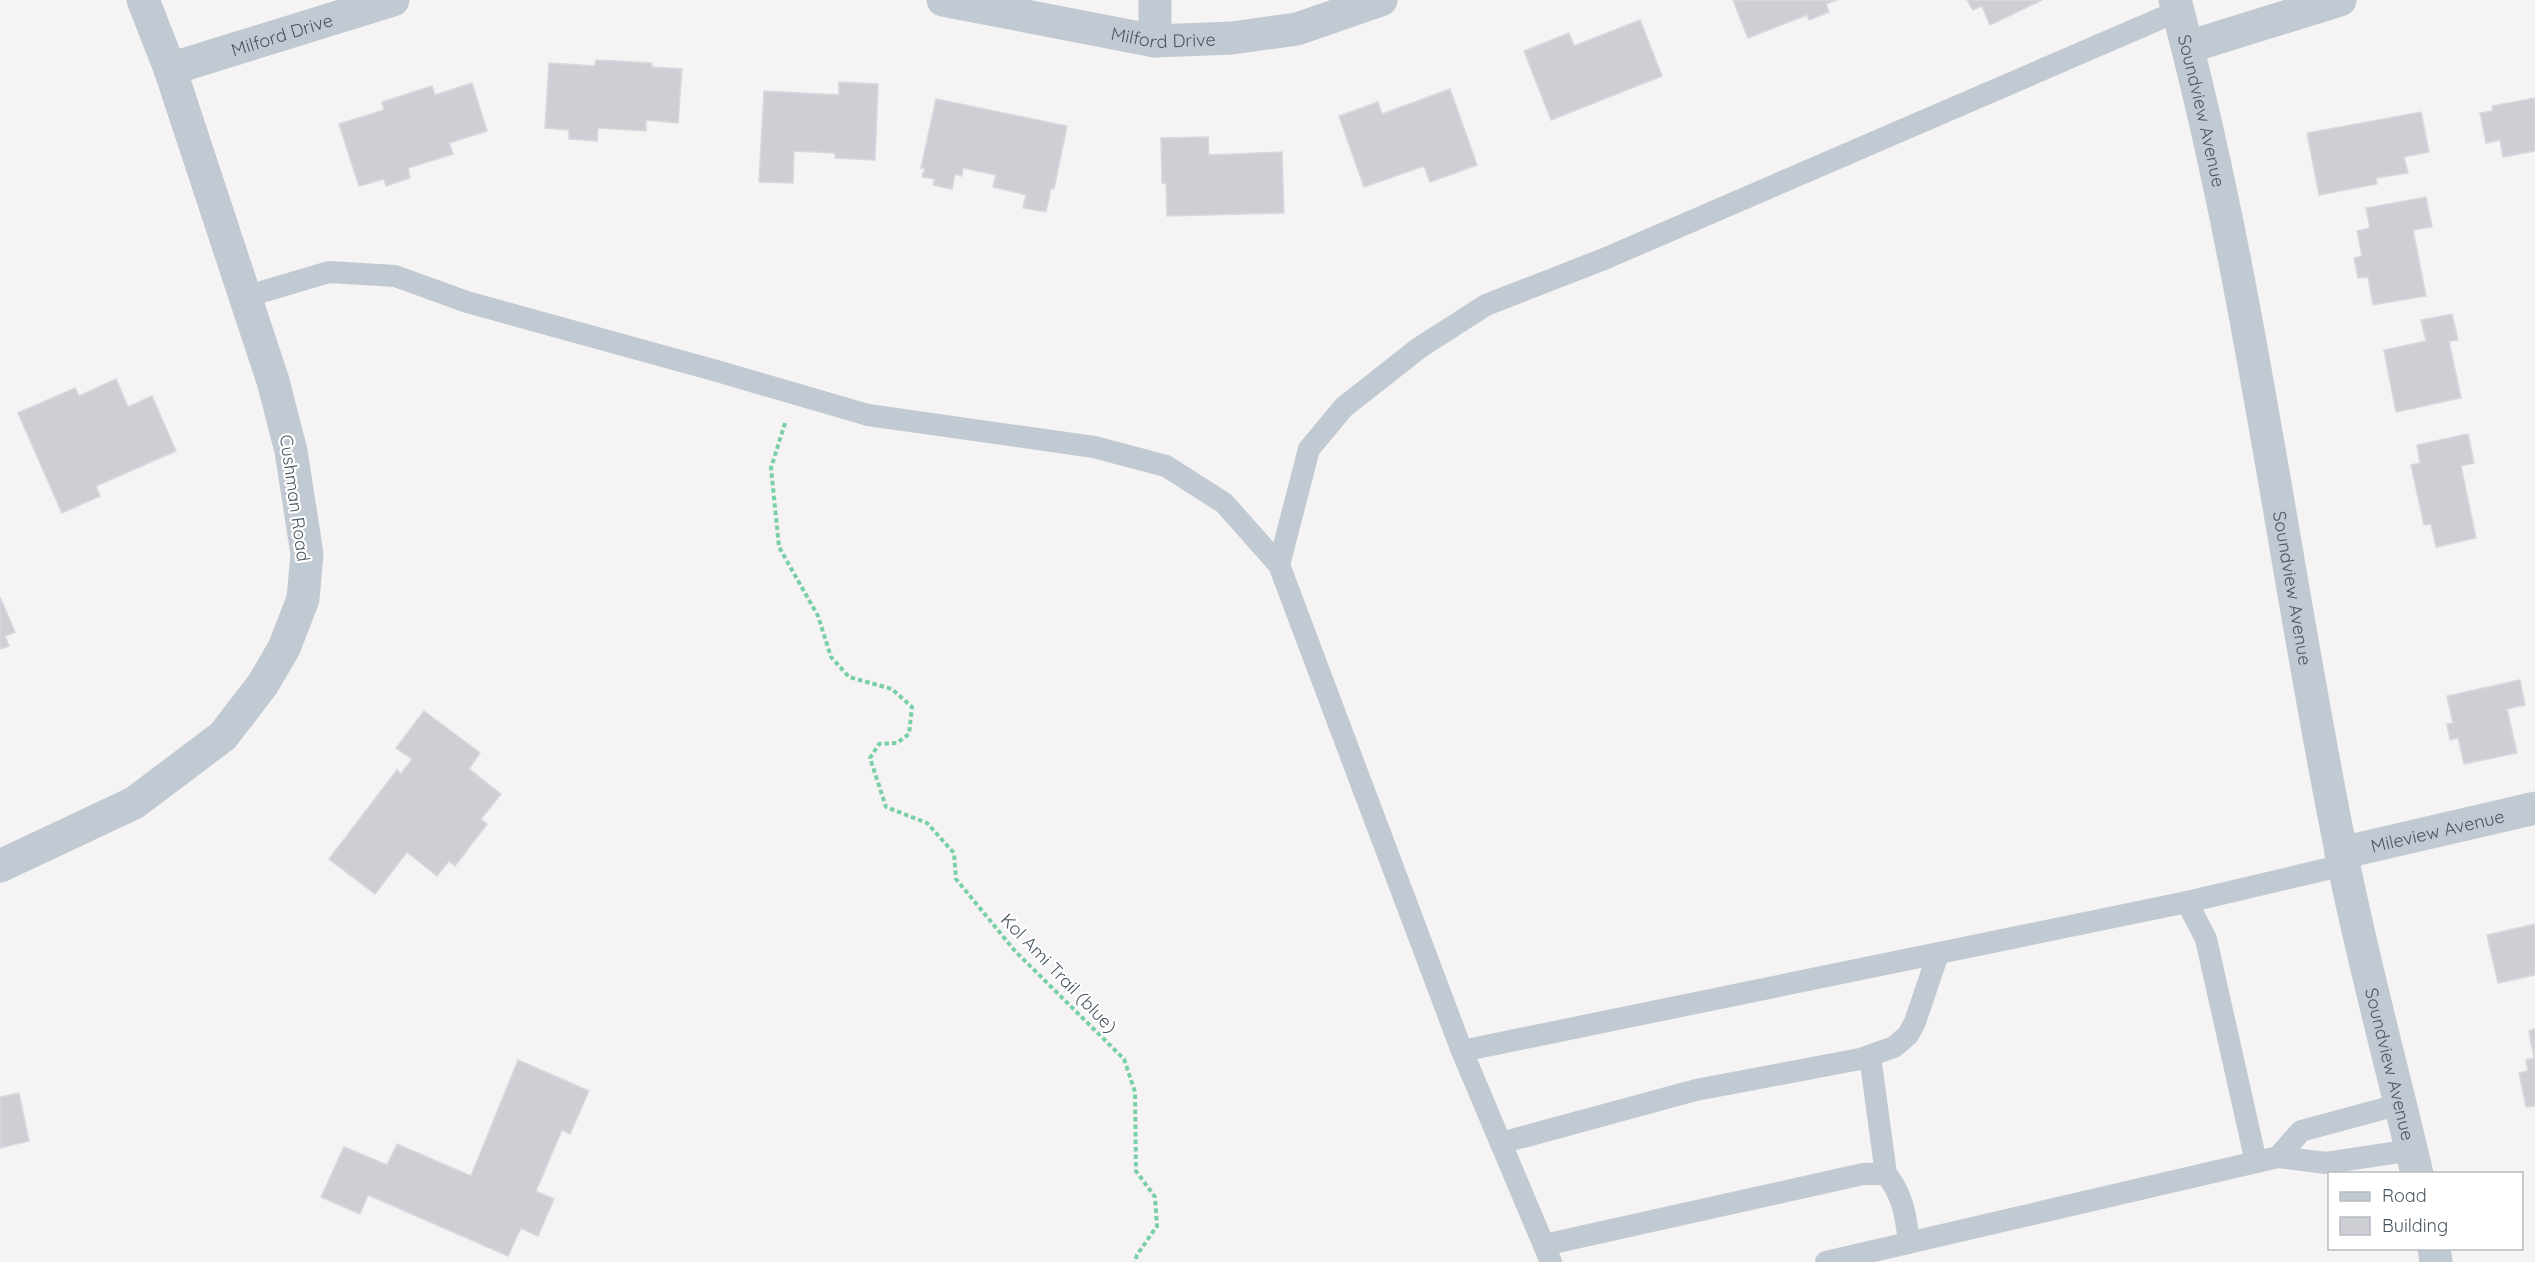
<svg xmlns="http://www.w3.org/2000/svg" width="2535" height="1262" font-family="Quicksand,sans-serif">
	<style>
		.building { fill: #cdcfd5; stroke: #d7d9de; stroke-width: 1.5 }
		.lines { fill: none; stroke-linecap: round; stroke-linejoin: round }
		.path { stroke: #7ad0a6; stroke-width: 4; stroke-dasharray: 4.5 3; stroke-linecap: butt }
		.service { stroke: #c1cad2; stroke-width: 22 }
		.minor { stroke: #c1cad2; stroke-width: 33 }
		.tertiary { stroke: #c1cad2; stroke-width: 33 }
		.labels { text-anchor: middle; dominant-baseline: central; stroke-width: 4.5; stroke-linejoin: round; paint-order: stroke }
		.street-label { font-size: 18px; fill: #4a5661; stroke: #fff }
	</style>
	<rect width="100%" height="100%" fill="#f5f3f3"/>
	<g class="building">
		<polygon points="1733,0 1837,0 1826,4 1829,12 1809,20 1807,15 1748,38"/>
		<polygon points="1967,0 2042,0 1990,25 1982,6 1973,10"/>
		<polygon points="1640,20 1662,76 1551,120 1524,51 1569,33 1574,46"/>
		<polygon points="596,60 652,63 652,67 682,69 678,123 646,120 646,131 598,128 597,141 569,139 569,130 545,128 549,63 595,66"/>
		<polygon points="839,82 878,84 875,160 835,158 835,153 794,151 793,183 759,182 764,91 839,95"/>
		<polygon points="472,83 487,131 449,143 453,154 408,168 410,178 386,186 384,179 359,186 339,124 384,110 382,102 432,86 435,95"/>
		<polygon points="1450,89 1477,165 1430,182 1424,166 1364,187 1339,116 1378,102 1382,114"/>
		<polygon points="2535,98 2535,151 2503,157 2500,140 2486,143 2480,113 2493,111 2492,106"/>
		<polygon points="936,99 1067,126 1054,189 1051,188 1046,212 1023,208 1026,195 993,187 996,175 963,168 962,176 955,174 952,189 933,185 935,179 922,177 925,168 921,168"/>
		<polygon points="2421,112 2429,152 2404,157 2408,173 2376,178 2377,184 2319,195 2307,133"/>
		<polygon points="1208,137 1209,155 1282,152 1284,213 1167,216 1166,184 1162,183 1161,138"/>
		<polygon points="2426,197 2432,227 2413,230 2426,296 2373,305 2368,277 2358,278 2354,258 2362,256 2357,231 2370,228 2366,208"/>
		<polygon points="2452,314 2458,340 2449,341 2461,398 2396,412 2384,350 2426,341 2421,320"/>
		<polygon points="116,379 128,407 152,396 176,451 96,486 100,496 62,513 18,413 75,388 79,396"/>
		<polygon points="2468,434 2474,463 2461,466 2476,538 2436,547 2431,524 2424,525 2411,465 2420,463 2417,445"/>
		<polygon points="0,597 15,632 5,636 9,646 0,649"/>
		<polygon points="2520,680 2525,705 2507,709 2517,753 2464,764 2458,738 2450,740 2447,724 2453,723 2447,696"/>
		<polygon points="424,711 480,753 469,769 501,794 481,819 487,824 455,866 449,861 437,876 407,852 375,894 329,859 397,770 401,774 412,759 396,748"/>
		<polygon points="2535,924 2535,975 2498,983 2487,935"/>
		<polygon points="2535,1029 2535,1106 2526,1107 2519,1073 2528,1071 2526,1060 2534,1058 2529,1031"/>
		<polygon points="518,1060 589,1091 570,1134 562,1130 536,1191 554,1199 538,1236 521,1228 508,1256 368,1195 360,1214 321,1197 344,1147 387,1165 397,1144 471,1176"/>
		<polygon points="19,1093 29,1141 0,1148 0,1097"/>
	</g>
	<g class="lines">
		<polyline class="path" points="785,423 771,468 779,547 818,616 831,657 849,677 892,689 912,707 909,734 897,743 879,744 870,758 886,807 927,823 954,853 956,879 1015,951 1124,1059 1135,1092 1136,1171 1155,1197 1157,1226 1137,1255 1135,1262"/>
		<g class="service">
			<polyline points="245,297 329,272 395,276 467,302 717,371 868,415 1094,447 1166,466 1224,503 1279,565 1462,1051"/>
			<polyline points="1279,565 1309,449 1344,407 1419,348 1486,305 1604,259 2178,11"/>
			<polyline points="2187,902 2206,939 2256,1162"/>
			<polyline points="1870,1056 1886,1174"/>
			<polyline points="1501,1143 1696,1090 1860,1059 1894,1047 1908,1035 1915,1022 1938,954"/>
			<polyline points="2278,1157 2301,1131 2401,1104"/>
			<path d="M1544 1245 1863 1174H1886C1903 1195 1906 1216 1909 1243"/>
			<polyline points="1551,1262 1462,1051 2187,902 2344,865"/>
			<polyline points="1826,1262 2278,1157 2326,1163 2412,1150"/>
		</g>
		<g class="minor">
			<path id="s1" d="M943 0 1155 41 1232 38 1297 29 1381 0"/>
			<polyline points="1155,41 1155,0"/>
			<polyline points="2188,47 2340,0"/>
			<path id="s2" d="M170 69 393 0"/>
			<path id="s3" d="M2341 853 2535 808"/>
			<polyline points="0,866 134,803 223,736 263,684 284,648 303,599 307,554 291,451 273,381 170,69 143,0"/>
		</g>
		<g class="tertiary">
			<path id="s4" d="M2175 0C2250 277 2284 570 2341 851 2362 959 2392 1066 2417 1174"/>
			<polyline points="2434,1248 2436,1262"/>
		</g>
	</g>
	<g class="labels">
		<g class="street-label">
			<text stroke="none"><textPath href="#s2" startOffset="117">Milford Drive</textPath></text>
			<text stroke="none"><textPath href="#s1" startOffset="224">Milford Drive</textPath></text>
			<text stroke="none"><textPath href="#s4" startOffset="114">Soundview Avenue</textPath></text>
			<text transform="translate(295 498) rotate(82)">Cushman Road</text>
			<text stroke="none"><textPath href="#s4" startOffset="600">Soundview Avenue</textPath></text>
			<text stroke="none"><textPath href="#s3" startOffset="99">Mileview Avenue</textPath></text>
			<text transform="translate(1059 973) rotate(46)">Kol Ami Trail (blue)</text>
			<text stroke="none"><textPath href="#s4" startOffset="1086">Soundview Avenue</textPath></text>
		</g>
	</g>
	<rect x="2328" y="1172" width="195" height="78" fill="#ffffff" stroke="#b7bbc0" stroke-width="1.5"/>
	<rect x="2340" y="1192" width="30" height="9" fill="#c1cad2" stroke="#b7bbc0" stroke-width="1.5"/>
	<text x="2382" y="1202" font-size="18" fill="#4a5661">Road</text>
	<rect x="2340" y="1217" width="30" height="18" fill="#cdcfd5" stroke="#b7bbc0" stroke-width="1.5"/>
	<text x="2382" y="1232" font-size="18" fill="#4a5661">Building</text>
</svg>
